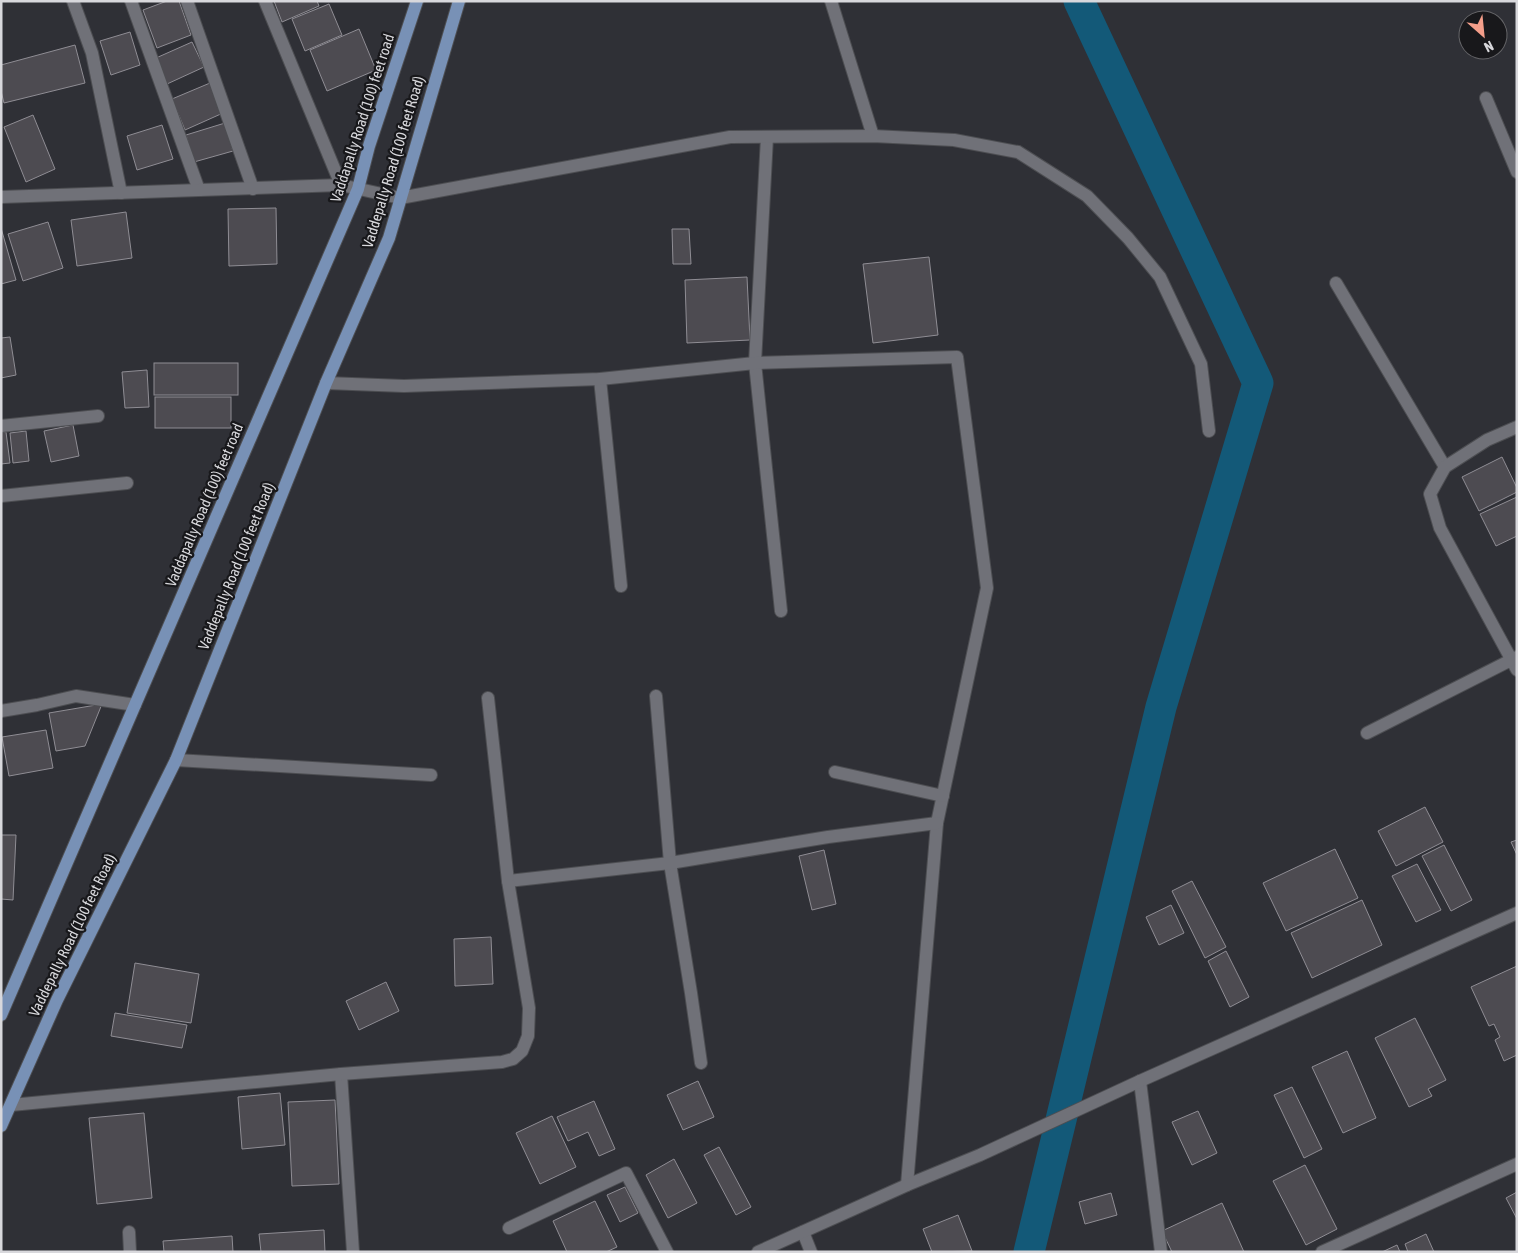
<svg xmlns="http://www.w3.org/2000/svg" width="1518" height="1253" font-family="'Asap Condensed',sans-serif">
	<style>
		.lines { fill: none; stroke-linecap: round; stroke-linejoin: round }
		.canal { stroke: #135978; stroke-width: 31 }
		.building { fill: #4d4b51; stroke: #8f8d94 }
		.minor-casing { stroke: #4d4e52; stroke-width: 14 }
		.major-casing { stroke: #4d4e52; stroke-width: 14 }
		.minor { stroke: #707178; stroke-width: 12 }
		.major { stroke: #7891b6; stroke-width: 12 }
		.labels { text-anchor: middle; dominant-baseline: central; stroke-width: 4.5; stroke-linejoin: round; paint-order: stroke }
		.street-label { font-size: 15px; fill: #d8d8dc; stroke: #18181b }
	</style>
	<rect width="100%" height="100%" fill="#2f3036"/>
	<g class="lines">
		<polyline class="canal" points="1029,1252 1161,707 1258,383 1079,1"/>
	</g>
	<g class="building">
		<polygon points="167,1 179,1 191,35 157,48 143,10"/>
		<polygon points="274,1 317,1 319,6 282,22"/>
		<polygon points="329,4 342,35 305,51 292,19"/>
		<polygon points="359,29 376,70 327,91 310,50"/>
		<polygon points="130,32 140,65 111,75 100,41"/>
		<polygon points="192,42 204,67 167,84 156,58"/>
		<polygon points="75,45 85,83 4,103 1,91 1,65"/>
		<polygon points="210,83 223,113 185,130 172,99"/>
		<polygon points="33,115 55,169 26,182 4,127"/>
		<polygon points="225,123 233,151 194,162 186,135"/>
		<polygon points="162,125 173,159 137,170 127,136"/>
		<polygon points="276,208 277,264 229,266 228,209"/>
		<polygon points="126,212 132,258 77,266 71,220"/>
		<polygon points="48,222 63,268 23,281 8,234"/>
		<polygon points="1,228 16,280 1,284"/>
		<polygon points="672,229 689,229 691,264 673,264"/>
		<polygon points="929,257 938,335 873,343 863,264"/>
		<polygon points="747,277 750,340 687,343 685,280"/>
		<polygon points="10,337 16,375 1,378 1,338"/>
		<rect x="154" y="363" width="84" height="32"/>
		<polygon points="147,370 149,407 125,408 122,372"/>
		<rect x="155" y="397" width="76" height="31"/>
		<polygon points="73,425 79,456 51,462 44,431"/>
		<polygon points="26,431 29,461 13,463 10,433"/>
		<polygon points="1,432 6,432 10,463 1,464"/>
		<polygon points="1502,457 1517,488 1517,492 1479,511 1462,477"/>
		<polygon points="1517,497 1517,536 1496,546 1480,514"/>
		<polygon points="102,704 85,746 56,751 49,713"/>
		<polygon points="46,730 53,768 9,776 2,737"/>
		<polygon points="1425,807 1443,842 1396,866 1378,831"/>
		<polygon points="1,835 16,835 13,900 1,899"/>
		<polygon points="1517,840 1517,855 1511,842"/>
		<polygon points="1444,845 1472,900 1451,911 1422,856"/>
		<polygon points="1335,849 1358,898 1286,931 1263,883"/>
		<polygon points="824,850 836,904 812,910 799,856"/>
		<polygon points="1417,864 1441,910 1416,922 1392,876"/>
		<polygon points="1192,881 1226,947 1205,958 1172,891"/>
		<polygon points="1362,900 1382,945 1312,978 1291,933"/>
		<polygon points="1171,905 1184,933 1159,945 1146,917"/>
		<polygon points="491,937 493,984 455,986 454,939"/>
		<polygon points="1226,951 1249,997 1230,1007 1208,961"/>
		<polygon points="135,963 199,974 191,1023 127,1013"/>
		<polygon points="1517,966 1517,1055 1504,1061 1495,1040 1500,1037 1494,1024 1489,1026 1471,987"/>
		<polygon points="386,982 399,1011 359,1030 346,1001"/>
		<polygon points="115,1013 187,1025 182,1048 111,1036"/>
		<polygon points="1415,1018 1446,1080 1428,1089 1432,1096 1409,1107 1375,1038"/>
		<polygon points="1347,1051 1376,1118 1343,1133 1312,1067"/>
		<polygon points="698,1081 714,1117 683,1130 667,1095"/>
		<polygon points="1292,1087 1322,1149 1304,1158 1274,1095"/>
		<polygon points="280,1093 285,1145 242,1149 238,1097"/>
		<polygon points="335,1100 339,1184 292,1186 288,1102"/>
		<polygon points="594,1101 615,1149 599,1156 588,1132 568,1141 557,1117"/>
		<polygon points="1198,1111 1217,1153 1192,1165 1172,1122"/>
		<polygon points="144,1113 152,1198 97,1204 89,1118"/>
		<polygon points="552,1116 576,1167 540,1184 516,1133"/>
		<polygon points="719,1147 751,1207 736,1215 704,1155"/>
		<polygon points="674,1159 697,1203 668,1218 646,1175"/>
		<polygon points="1305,1165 1337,1229 1306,1245 1273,1181"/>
		<polygon points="625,1187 638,1213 620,1222 607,1195"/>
		<polygon points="1517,1192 1517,1219 1506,1198"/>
		<polygon points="1111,1193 1117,1215 1085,1224 1079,1202"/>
		<polygon points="595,1201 617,1247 606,1252 567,1252 553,1221"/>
		<polygon points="1222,1203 1244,1252 1172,1252 1162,1231"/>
		<polygon points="958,1215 972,1251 932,1252 923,1229"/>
		<polygon points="324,1230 325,1252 261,1252 259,1234"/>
		<polygon points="1426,1234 1434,1252 1408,1252 1405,1244"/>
		<polygon points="232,1236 233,1252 164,1252 163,1241"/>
		<polygon points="1397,1245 1400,1252 1382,1252"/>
	</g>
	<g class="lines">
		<defs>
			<g id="minor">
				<polyline points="73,1 92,53 121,193"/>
				<polyline points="131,1 199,190"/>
				<polyline points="187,1 253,189"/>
				<polyline points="265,1 341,185"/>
				<polyline points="831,1 873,136"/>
				<polyline points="1486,98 1517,172"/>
				<polyline points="767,137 755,363 781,611"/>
				<polyline points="1,197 341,185 400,198 730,137 873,136 954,140 1018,152 1087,196 1128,238 1160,277 1201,364 1209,431"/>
				<polyline points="1336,283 1445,467"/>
				<polyline points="600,379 621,586"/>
				<polyline points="326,383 404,386 600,379 755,363 957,357 987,588 937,823 907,1185"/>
				<polyline points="1,426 98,416"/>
				<polyline points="1517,427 1487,440 1445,467 1430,494 1440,528 1517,670"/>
				<polyline points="1,496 127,483"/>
				<polyline points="656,696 670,863 691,993 701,1063"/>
				<polyline points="1,711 37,705 76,696 135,705"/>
				<polyline points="1367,733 1517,657"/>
				<polyline points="176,760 431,775"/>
				<polyline points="835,772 943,796"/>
				<polyline points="508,881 670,863 828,837 937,823"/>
				<polyline points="341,1074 353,1252"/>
				<polyline points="1140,1081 1161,1252"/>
				<polyline points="11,1105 341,1074 502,1062 513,1059 522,1051 528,1036 529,1008 508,881 488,698"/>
				<polyline points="509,1228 626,1173 667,1252"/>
				<polyline points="129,1232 130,1252"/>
				<polyline points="803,1232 811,1252"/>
				<polyline points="758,1252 907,1185 980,1155 1140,1081 1517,913"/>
				<polyline points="1322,1252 1517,1164"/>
			</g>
			<g id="major">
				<polyline points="1,1015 358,189 369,146 417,1"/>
				<polyline points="1,1126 57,1000 176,760 326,383 389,238 459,1"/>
			</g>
		</defs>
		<use href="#minor" class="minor-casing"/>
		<use href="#major" class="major-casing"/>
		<use href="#minor" class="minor"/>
		<use href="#major" class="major"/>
	</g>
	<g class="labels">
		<g class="street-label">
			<text transform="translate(362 118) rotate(-72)">Vaddapally Road (100) feet road</text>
			<text transform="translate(393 162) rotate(-73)">Vaddepally Road (100 feet Road)</text>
			<text transform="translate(204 505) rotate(-67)">Vaddapally Road (100) feet road</text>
			<text transform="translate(236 566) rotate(-68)">Vaddepally Road (100 feet Road)</text>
			<text transform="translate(72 935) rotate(-64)">Vaddepally Road (100 feet Road)</text>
		</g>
	</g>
	<rect width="1518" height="1253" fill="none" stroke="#d8d8dc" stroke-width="5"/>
	<g transform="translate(1483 35) rotate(153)"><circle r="24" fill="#18181b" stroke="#656568"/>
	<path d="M0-4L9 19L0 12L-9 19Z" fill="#f49e8a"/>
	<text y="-8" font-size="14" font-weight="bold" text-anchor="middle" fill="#d8d8dc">N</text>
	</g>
</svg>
